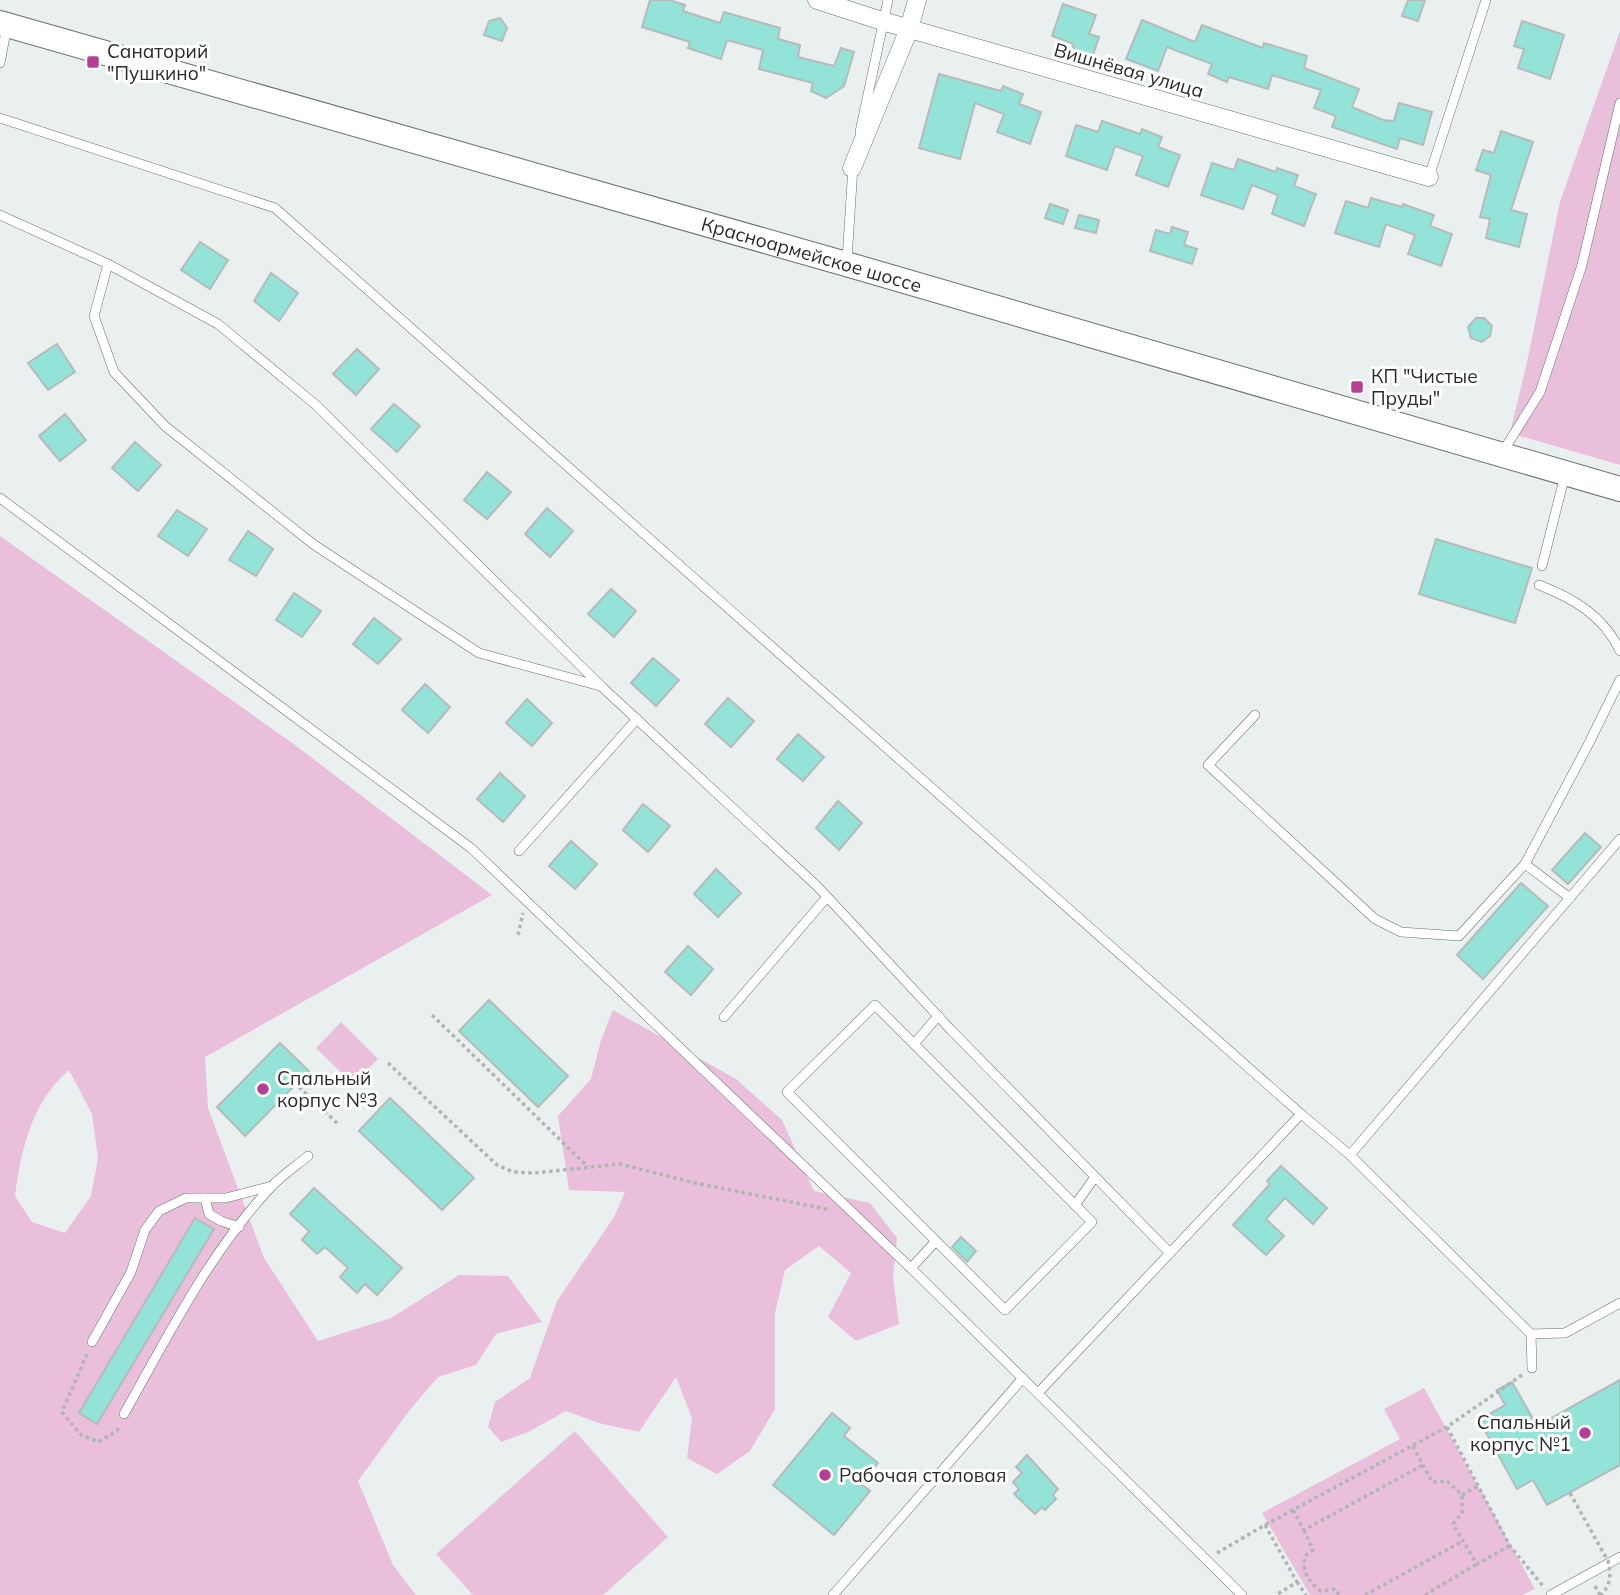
<svg xmlns="http://www.w3.org/2000/svg" width="1620" height="1595" font-family="Mulish,sans-serif">
	<style>
		.green { fill: #eabfdc; fill-rule: evenodd }
		.building { fill: #94e3d9; stroke: #b5bbba; stroke-width: 2 }
		.lines { fill: none; stroke-linecap: round; stroke-linejoin: round }
		.service-casing { stroke: #696e6d; stroke-width: 10 }
		.minor-casing { stroke: #696e6d; stroke-width: 19 }
		.secondary-casing { stroke: #696e6d; stroke-width: 26 }
		.path { stroke: #b0b5b4; stroke-width: 3.5; stroke-dasharray: 3.5 3.5; stroke-linecap: butt }
		.service { stroke: #fff; stroke-width: 9 }
		.minor { stroke: #fff; stroke-width: 18 }
		.secondary { stroke: #fff; stroke-width: 24 }
		.path-bridge { stroke: #b0b5b4; stroke-width: 3.5; stroke-dasharray: 3.5 3.5; stroke-linecap: butt }
		.poi-dot { fill: #b43f97; stroke: #fff; stroke-width: 2.5 }
		.labels { text-anchor: middle; dominant-baseline: central; stroke-width: 6; stroke-linejoin: round; paint-order: stroke }
		.poi-label { font-size: 19px; fill: #292c2b; stroke: #fff; text-anchor: start }
		.street-label { font-size: 19px; fill: #292c2b; stroke: #fff }
	</style>
	<rect width="100%" height="100%" fill="#eaf0ef"/>
	<g class="green">
		<polygon points="1620,31 1620,465 1510,433 1527,362 1560,202"/>
		<path d="M0 536 295 745 492 895 205 1057 208 1108 264 1258 318 1341 391 1318 459 1275 508 1276 542 1322 496 1334 476 1365 438 1377 409 1411 358 1481 393 1565 416 1595H0ZM69 1070 92 1114 98 1158 91 1196 65 1233 32 1222 15 1196C21 1150 32 1101 69 1070Z"/>
		<polygon points="613,1010 736,1079 782,1120 814,1191 870,1203 897,1238 893,1277 899,1324 856,1341 828,1317 851,1273 819,1246 785,1270 775,1313 775,1409 750,1451 717,1474 687,1458 692,1418 676,1377 639,1432 599,1423 566,1411 528,1432 501,1442 488,1427 495,1402 530,1378 557,1301 614,1217 625,1192 569,1190 558,1116 591,1079 601,1040"/>
		<polygon points="341,1022 378,1059 353,1084 316,1048"/>
		<polygon points="1424,1388 1535,1589 1522,1595 1310,1595 1262,1513 1400,1439 1384,1409"/>
		<polygon points="575,1431 668,1537 603,1595 473,1595 436,1554"/>
	</g>
	<g class="building">
		<polygon points="650,0 669,0 685,5 683,11 720,23 724,12 780,28 778,39 800,45 798,57 834,66 841,48 854,52 844,86 826,98 811,91 813,83 759,69 763,50 727,40 721,59 688,48 690,42 642,27"/>
		<polygon points="1408,0 1425,0 1418,21 1402,16"/>
		<polygon points="1063,4 1096,15 1089,34 1099,37 1091,61 1071,54 1074,44 1052,36"/>
		<polygon points="500,18 507,28 502,41 484,35 489,21"/>
		<polygon points="1142,20 1195,42 1202,25 1263,48 1264,43 1307,56 1304,68 1359,89 1352,107 1383,120 1394,121 1399,103 1432,112 1423,145 1400,138 1397,149 1332,127 1336,116 1314,108 1321,90 1272,75 1268,89 1229,77 1227,82 1208,74 1212,64 1167,47 1158,71 1126,59"/>
		<polygon points="1522,21 1564,35 1550,79 1518,68 1524,49 1514,46"/>
		<polygon points="939,74 1001,91 1003,86 1023,94 1019,104 1041,112 1030,144 997,132 1004,114 975,103 960,159 919,148"/>
		<polygon points="1102,121 1140,134 1142,129 1162,137 1158,147 1180,155 1168,187 1136,175 1143,156 1115,146 1107,170 1066,156 1076,125 1098,132"/>
		<polygon points="1501,131 1533,142 1511,210 1527,214 1519,247 1486,238 1490,219 1480,217 1491,175 1476,170 1483,150 1494,153"/>
		<polygon points="1238,159 1276,172 1277,168 1298,175 1294,186 1316,194 1304,226 1272,214 1278,195 1252,185 1243,209 1201,195 1212,163 1234,170"/>
		<polygon points="1371,198 1402,207 1403,204 1434,215 1430,226 1452,234 1441,266 1408,254 1415,235 1386,224 1379,247 1335,233 1346,201 1368,208"/>
		<polygon points="1050,204 1068,210 1063,224 1045,218"/>
		<polygon points="1079,215 1099,220 1096,233 1075,228"/>
		<polygon points="1172,227 1188,232 1184,245 1197,249 1192,264 1150,251 1156,230 1170,234"/>
		<polygon points="200,242 228,260 210,289 181,270"/>
		<polygon points="271,273 298,293 279,321 254,301"/>
		<polygon points="1476,318 1484,318 1492,326 1490,336 1482,342 1471,338 1468,327"/>
		<polygon points="57,344 75,372 48,390 28,363"/>
		<polygon points="357,349 379,369 356,395 333,374"/>
		<polygon points="394,404 420,426 397,452 371,429"/>
		<polygon points="65,414 86,440 60,461 39,436"/>
		<polygon points="135,442 161,465 138,491 112,468"/>
		<polygon points="487,472 511,492 487,519 464,500"/>
		<polygon points="547,508 573,531 550,557 525,534"/>
		<polygon points="177,510 207,529 188,556 158,536"/>
		<polygon points="248,531 273,549 256,576 229,560"/>
		<polygon points="1436,539 1532,568 1515,623 1419,594"/>
		<polygon points="611,589 636,611 614,637 588,614"/>
		<polygon points="294,593 321,611 302,637 276,620"/>
		<polygon points="374,618 401,639 378,664 353,644"/>
		<polygon points="653,658 679,680 656,706 631,683"/>
		<polygon points="425,684 450,707 428,733 402,710"/>
		<polygon points="728,698 754,721 731,747 705,724"/>
		<polygon points="527,699 552,723 532,746 506,723"/>
		<polygon points="798,734 824,757 803,781 777,759"/>
		<polygon points="500,773 525,796 503,822 477,799"/>
		<polygon points="838,801 862,823 839,850 816,828"/>
		<polygon points="643,804 670,826 648,852 623,830"/>
		<polygon points="1585,833 1601,847 1568,884 1552,870"/>
		<polygon points="571,841 597,864 575,889 549,866"/>
		<polygon points="716,869 741,893 718,917 694,894"/>
		<polygon points="1521,883 1548,906 1483,979 1457,955"/>
		<polygon points="688,946 713,969 691,995 665,972"/>
		<polygon points="489,1000 568,1076 538,1107 459,1031"/>
		<polygon points="280,1043 309,1071 245,1136 217,1107"/>
		<polygon points="390,1098 474,1178 442,1210 359,1131"/>
		<polygon points="1281,1166 1327,1208 1313,1224 1285,1198 1266,1219 1284,1236 1266,1255 1233,1225 1270,1184 1267,1181"/>
		<polygon points="314,1188 402,1268 377,1295 365,1284 357,1293 340,1277 348,1268 325,1247 317,1254 302,1240 309,1231 290,1214"/>
		<polygon points="195,1218 214,1229 97,1424 79,1413"/>
		<polygon points="961,1237 976,1251 967,1262 952,1247"/>
		<polygon points="1620,1380 1620,1465 1547,1505 1533,1480 1517,1489 1479,1420 1505,1405 1497,1390 1512,1382 1537,1426"/>
		<polygon points="832,1413 850,1428 844,1436 878,1463 861,1484 870,1491 834,1535 773,1485"/>
		<polygon points="1027,1455 1058,1489 1053,1495 1056,1499 1045,1510 1042,1507 1035,1514 1014,1494 1019,1489 1013,1482 1022,1473 1016,1467"/>
	</g>
	<g class="lines">
		<defs>
			<g id="service">
				<polyline points="0,63 7,26"/>
				<polyline points="0,118 275,208 1301,1114 1038,1393"/>
				<polyline points="860,132 888,0"/>
				<polyline points="1429,177 1486,0"/>
				<polyline points="0,215 108,264 218,324 316,405 602,687 818,887 951,1030 1170,1253"/>
				<polyline points="847,260 853,166"/>
				<polyline points="108,264 94,316 114,372 165,426 313,544 479,653 600,686"/>
				<polyline points="1502,453 1540,392 1582,265 1620,103"/>
				<polyline points="0,498 471,848 920,1277 1242,1595"/>
				<polyline points="1542,566 1565,475"/>
				<path d="M1539 585C1573 598 1604 616 1620 651"/>
				<polyline points="1255,715 1208,765 1375,919 1401,932 1459,936 1525,864 1588,745 1620,680"/>
				<polyline points="519,851 637,719"/>
				<polyline points="1525,864 1570,898"/>
				<polygon points="875,1005 1092,1222 1005,1310 787,1092"/>
				<polyline points="724,1017 827,897"/>
				<polyline points="914,1044 938,1016"/>
				<polyline points="1301,1114 1350,1155 1531,1334 1532,1368"/>
				<polyline points="1350,1155 1620,839"/>
				<polyline points="205,1198 209,1214 221,1221 239,1227"/>
				<polyline points="1075,1205 1095,1177"/>
				<polyline points="911,1268 936,1241"/>
				<polyline points="1531,1334 1565,1333 1620,1303"/>
				<polyline points="92,1342 131,1272 145,1230 159,1211 186,1198 226,1198 272,1186"/>
				<path d="M124 1414C168 1336 209 1253 271 1187 281 1176 296 1166 308 1156"/>
				<polyline points="833,1595 1023,1378"/>
				<polyline points="1551,1595 1620,1557"/>
			</g>
			<g id="minor">
				<polyline points="817,0 882,21 1429,177"/>
				<polyline points="852,168 909,29 917,0"/>
			</g>
			<g id="secondary">
				<path id="s1" d="M0 23 846 264 1620 489"/>
			</g>
		</defs>
		<use href="#service" class="service-casing"/>
		<use href="#minor" class="minor-casing"/>
		<use href="#secondary" class="secondary-casing"/>
		<g class="path">
			<polyline points="518,935 523,913"/>
			<polyline points="432,1015 588,1167"/>
			<polyline points="388,1063 497,1165 513,1172 534,1173 620,1164 695,1183 831,1210"/>
			<polyline points="299,1087 337,1123"/>
			<polyline points="87,1354 62,1412 80,1434 98,1442 117,1431 119,1426"/>
			<polyline points="1447,1427 1510,1546 1543,1586"/>
			<polyline points="1413,1446 1432,1482 1447,1481 1462,1495 1462,1513 1453,1524 1477,1564 1509,1546"/>
			<polyline points="1462,1495 1478,1486"/>
			<polyline points="1293,1510 1304,1530 1423,1465"/>
			<polyline points="1265,1525 1297,1582 1276,1595"/>
			<path d="M1304 1530 1313 1550 1305 1556C1302 1572 1308 1582 1321 1591L1336 1589 1339 1595"/>
			<polyline points="1217,1553 1265,1525 1447,1427 1522,1375"/>
			<polyline points="1297,1582 1306,1595"/>
			<polyline points="1595,1586 1600,1595"/>
			<polyline points="1365,1595 1463,1541"/>
			<polyline points="1425,1595 1477,1564"/>
		</g>
		<use href="#service" class="service"/>
		<use href="#minor" class="minor"/>
		<use href="#secondary" class="secondary"/>
		<path class="path-bridge" d="M1570 1493 1608 1561C1611 1574 1611 1585 1601 1595"/>
	</g>
	<g class="poi-dot">
		<rect x="86" y="55" width="14" height="14" rx="3.5"/>
		<rect x="1350" y="380" width="14" height="14" rx="3.5"/>
		<circle cx="263" cy="1089" r="7"/>
		<circle cx="1585" cy="1433" r="7"/>
		<circle cx="825" cy="1475" r="7"/>
	</g>
	<g class="labels">
		<g class="poi-label">
			<text x="107" y="51">Санаторий<tspan x="107" dy="22">"Пушкино"</tspan></text>
			<text x="1371" y="376">КП "Чистые<tspan x="1371" dy="22">Пруды"</tspan></text>
			<text x="277" y="1078">Спальный<tspan x="277" dy="22">корпус №3</tspan></text>
			<text x="1571" y="1422" text-anchor="end">Спальный<tspan x="1571" dy="22">корпус №1</tspan></text>
			<text x="839" y="1475">Рабочая столовая</text>
		</g>
		<g class="street-label">
			<text transform="translate(1129 70) rotate(16)">Вишнёвая улица</text>
			<text stroke="none"><textPath href="#s1" startOffset="844">Красноармейское шоссе</textPath></text>
		</g>
	</g>
</svg>
